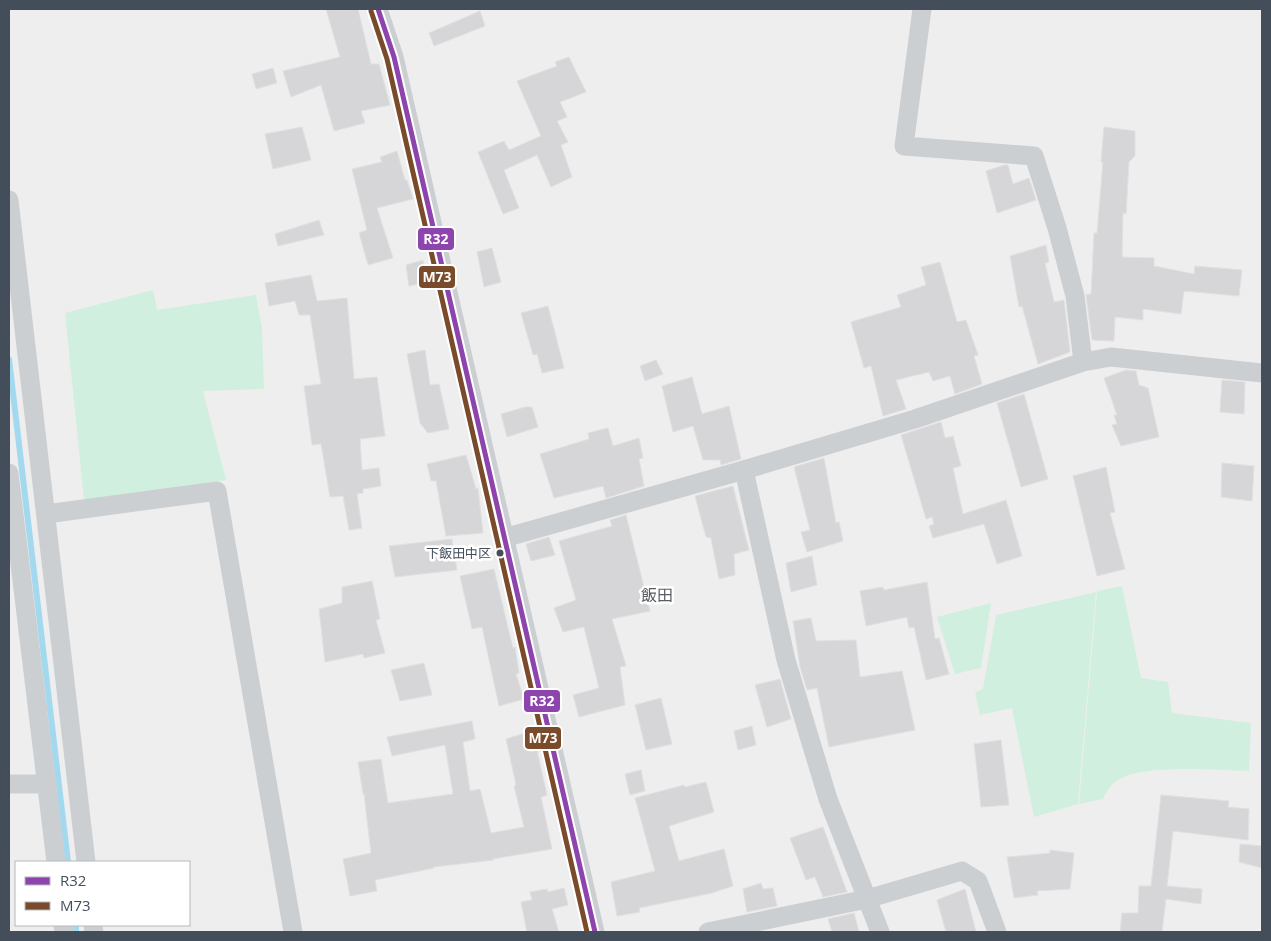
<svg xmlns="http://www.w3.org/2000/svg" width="1271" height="941" font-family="'Open Sans','Noto Sans JP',sans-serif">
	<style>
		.green { fill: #d1efdf }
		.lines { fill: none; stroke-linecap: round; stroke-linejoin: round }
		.stream { stroke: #a3d9ef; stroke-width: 6 }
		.building { fill: #d6d6d8; stroke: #e0e0e1 }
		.minor { stroke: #cccfd1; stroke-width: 19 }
		.bus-1-casing { stroke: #fff; stroke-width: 9 }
		.bus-2-casing { stroke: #fff; stroke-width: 9 }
		.bus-1 { stroke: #8e44ad; stroke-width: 5 }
		.bus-2 { stroke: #7a4b2a; stroke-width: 5 }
		.bus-dot { fill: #444e5b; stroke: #fff; stroke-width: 2 }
		.labels { text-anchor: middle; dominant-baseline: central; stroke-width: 5; stroke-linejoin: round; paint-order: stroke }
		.bus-label { font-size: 13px; fill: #444e5b; stroke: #fff; text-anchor: end }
		.quarter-label { font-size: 16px; fill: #595d62; stroke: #fff }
		.line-badge { stroke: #fff; stroke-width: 2 }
		.badge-label { font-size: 14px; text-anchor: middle; font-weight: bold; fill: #fff }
	</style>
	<rect width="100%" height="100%" fill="#efeeee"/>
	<g class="green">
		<polygon points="153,290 157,310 256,295 262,329 264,389 203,391 226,480 84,500 65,313"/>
		<path d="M1122 586 1141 678 1168 682 1172 713 1251 723 1249 771C1220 770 1144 764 1120 779 1112 783 1106 792 1103 799L1079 804 1097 591Z"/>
		<polygon points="1096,592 1078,804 1034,817 1012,708 980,715 975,692 983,689 996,615"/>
		<polygon points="991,603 981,668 955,674 937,617"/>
	</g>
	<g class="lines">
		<g class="stream">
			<polyline points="9,359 68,862"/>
			<polyline points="76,925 76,932"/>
		</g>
	</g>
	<g class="building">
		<polygon points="326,9 358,9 371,64 379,64 390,105 361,111 365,123 334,131 321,85 291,97 283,71 340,57"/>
		<polygon points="480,11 485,26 434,46 429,33"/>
		<polygon points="569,57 586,92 560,102 567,117 557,121 568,142 561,145 572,177 551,187 537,155 504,170 519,208 503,214 478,152 504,141 509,150 541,136 517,81 557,66 555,62"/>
		<polygon points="273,68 277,83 256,89 252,74"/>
		<polygon points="302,127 311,160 273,169 265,134"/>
		<polygon points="1104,127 1135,131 1135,156 1129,162 1126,214 1123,213 1122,257 1154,258 1154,266 1194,274 1195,266 1242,270 1239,296 1184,291 1181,314 1143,309 1143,320 1115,317 1114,341 1092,340 1086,295 1091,294 1094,233 1097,233 1103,162 1101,162"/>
		<polygon points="397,151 405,180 407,180 413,199 377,208 393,258 368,265 359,233 367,230 352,169 382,162 380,157"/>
		<polygon points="1004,165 1008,165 1013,184 1029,178 1036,200 997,213 986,171"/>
		<polygon points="319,220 324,235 278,246 275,234"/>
		<polygon points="1046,245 1049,262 1045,263 1054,302 1064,300 1070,352 1038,364 1022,306 1019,307 1010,256"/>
		<polygon points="492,248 501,282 484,287 477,252"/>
		<polygon points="423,260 427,282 409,286 406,265"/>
		<polygon points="940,262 957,322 966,320 978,355 974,356 982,384 955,394 950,376 933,381 929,372 896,380 906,409 883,416 871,366 864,368 851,322 901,307 897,295 926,285 921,267"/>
		<polygon points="311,275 317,301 347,298 354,379 377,377 385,436 360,439 362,470 379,468 381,486 363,489 363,493 357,494 362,528 349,530 343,496 330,497 321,444 312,445 304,386 321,384 310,315 299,315 295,301 269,306 265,283"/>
		<polygon points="548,306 564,368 542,373 537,354 533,355 521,313"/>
		<polygon points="425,350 430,385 439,384 449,429 428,433 420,423 407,354"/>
		<polygon points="656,360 663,374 645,381 640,366"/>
		<polygon points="1126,370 1136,371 1139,385 1148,388 1159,437 1121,446 1112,425 1117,424 1114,415 1117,415 1104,378"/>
		<polygon points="692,377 702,414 729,406 741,459 721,465 720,460 703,460 693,426 673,432 662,386"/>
		<polygon points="1222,380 1245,382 1244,414 1220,412"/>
		<polygon points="1024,394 1048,479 1021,487 997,403"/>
		<polygon points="525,407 532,407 538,427 507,437 501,414"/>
		<polygon points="941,422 945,438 953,436 961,466 953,468 963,514 1006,500 1022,556 997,564 984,524 933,538 929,526 934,524 932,517 926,519 901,435"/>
		<polygon points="608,428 613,446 639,438 643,458 639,459 644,486 606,498 603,486 554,498 540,454 589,439 588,433"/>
		<polygon points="466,455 476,489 478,488 483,533 446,536 436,481 431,481 427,464"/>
		<polygon points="824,458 836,523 839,522 843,541 807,552 801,532 810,530 794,467"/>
		<polygon points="1222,463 1254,466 1252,501 1221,497"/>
		<polygon points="1106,467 1115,512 1110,513 1125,569 1097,576 1073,476"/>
		<polygon points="733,486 749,550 734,554 735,575 719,579 711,538 706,537 695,496"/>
		<polygon points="626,515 650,611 612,619 626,666 620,667 625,705 579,717 573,695 599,688 584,627 563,632 554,608 576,600 559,541 612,526 610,520"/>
		<polygon points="549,537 555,555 531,561 526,544"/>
		<polygon points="452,539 457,570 395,577 389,546"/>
		<polygon points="812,556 817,585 791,592 786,563"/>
		<polygon points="494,569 513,648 515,647 519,673 516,674 524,699 499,706 482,627 472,629 460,576"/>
		<polygon points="372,581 380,619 376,620 385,653 364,658 363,654 325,662 319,609 342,603 342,587"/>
		<polygon points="927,582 935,639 939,638 949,674 926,680 914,627 909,628 907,617 866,626 860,591 883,587 884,590"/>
		<polygon points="811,618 816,641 856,640 860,677 902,671 915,730 829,747 817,688 807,690 800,667 793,621"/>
		<polygon points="424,663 432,695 400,701 391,670"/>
		<polygon points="780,679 791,719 767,727 755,685"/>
		<polygon points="661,698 672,744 646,750 635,705"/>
		<polygon points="472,721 475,739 463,742 470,791 480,789 491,833 524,827 514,786 516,785 506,739 525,733 530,752 537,750 547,795 541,797 552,849 493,859 494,860 433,867 434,868 375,880 377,891 350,896 343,859 371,853 364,794 363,794 358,762 381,759 388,803 453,794 445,745 392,756 387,737"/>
		<polygon points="752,726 756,745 738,750 734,731"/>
		<polygon points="1001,740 1009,805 981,807 974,744"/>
		<polygon points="641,770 645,791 630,795 625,774"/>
		<polygon points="706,782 714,812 669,826 679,861 724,849 733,886 712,893 639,908 640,912 617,916 611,882 655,871 635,798 684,785 685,787"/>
		<polygon points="1161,795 1229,801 1228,807 1249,809 1248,840 1173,831 1167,886 1202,889 1201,904 1166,899 1162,932 1120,932 1122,913 1138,913 1139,886 1151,886"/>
		<polygon points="823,827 847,892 823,897 815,877 806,880 790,838"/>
		<polygon points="1240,844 1262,846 1262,868 1239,862"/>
		<polygon points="1050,850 1074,853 1070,889 1037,891 1038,895 1014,898 1007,857 1050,853"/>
		<polygon points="761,883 763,889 773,888 777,906 747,912 743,889"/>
		<polygon points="564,888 568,905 552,909 559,932 527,932 521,902 532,900 530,892 547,889 548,892"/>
		<polygon points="965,889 976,932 946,932 937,900"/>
		<polygon points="854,913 859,932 832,932 828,919"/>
	</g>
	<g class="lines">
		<g class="minor">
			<polyline points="378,9 394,57 595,932"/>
			<polyline points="922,9 904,146 1034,156 1057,228 1075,296 1083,362"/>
			<polyline points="9,200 86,862"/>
			<polyline points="744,470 786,660 828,799 880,932"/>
			<polyline points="9,473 56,862"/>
			<polyline points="46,514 217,491 293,932"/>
			<polyline points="504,538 744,470 915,419 1083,362 1111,357 1262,373"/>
			<polyline points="9,784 47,784"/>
			<polyline points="63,925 64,932"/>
			<polyline points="93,925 94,932"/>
			<polyline points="708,932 867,899 962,871 978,881 997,932"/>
		</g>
		<defs>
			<polyline id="bus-1" points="378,9 394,57 595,932"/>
			<polyline id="bus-2" points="371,11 387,59 587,932"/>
		</defs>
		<use href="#bus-1" class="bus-1-casing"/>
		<use href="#bus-2" class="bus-2-casing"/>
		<use href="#bus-1" class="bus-1"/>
		<use href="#bus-2" class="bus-2"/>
	</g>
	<circle class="bus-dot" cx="500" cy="553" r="4.5"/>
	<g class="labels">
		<g class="bus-label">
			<text x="491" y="553">下飯田中区</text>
		</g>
		<g class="quarter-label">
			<text x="657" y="595">飯田</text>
		</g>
	</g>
	<g class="line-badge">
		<rect x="417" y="227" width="38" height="24" rx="5" fill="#8e44ad"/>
		<rect x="418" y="265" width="38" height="24" rx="5" fill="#7a4b2a"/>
		<rect x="523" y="689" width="38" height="24" rx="5" fill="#8e44ad"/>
		<rect x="524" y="726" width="38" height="24" rx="5" fill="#7a4b2a"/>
	</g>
	<g class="badge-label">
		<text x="436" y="244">R32</text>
		<text x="437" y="282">M73</text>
		<text x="542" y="706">R32</text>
		<text x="543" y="743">M73</text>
	</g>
	<rect width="1271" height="941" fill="none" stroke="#444e5b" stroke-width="20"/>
	<rect x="15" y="861" width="175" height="65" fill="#ffffff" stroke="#b4b8bd"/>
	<rect x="25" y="877" width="25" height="8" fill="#8e44ad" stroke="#b4b8bd"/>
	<text x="60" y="886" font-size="15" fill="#444e5b">R32</text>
	<rect x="25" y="902" width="25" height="8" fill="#7a4b2a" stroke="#b4b8bd"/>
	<text x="60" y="911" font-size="15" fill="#444e5b">M73</text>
</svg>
